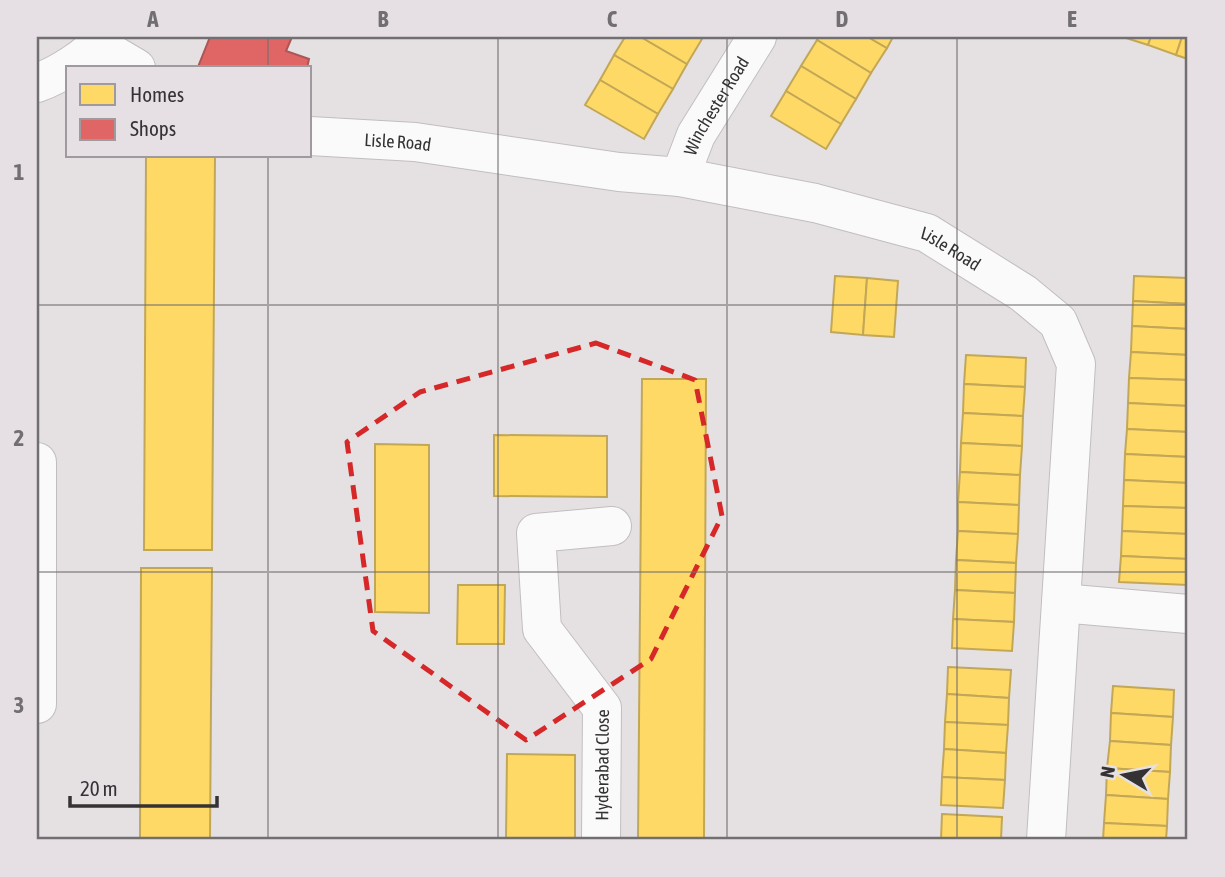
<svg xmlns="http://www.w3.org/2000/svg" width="1225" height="877" font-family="'Asap Condensed',sans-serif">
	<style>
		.homes { fill: #ffd966; stroke: #c2a757; stroke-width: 2 }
		.shops { fill: #e06666; stroke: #ac5657; stroke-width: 2 }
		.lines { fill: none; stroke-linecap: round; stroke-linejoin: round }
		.street-casing { stroke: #c1bec0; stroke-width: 40 }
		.secondary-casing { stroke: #c1bec0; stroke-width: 40 }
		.street { stroke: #fbfafb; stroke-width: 38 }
		.secondary { stroke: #fbfafb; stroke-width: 38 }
		.marked { fill: none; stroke: #d62828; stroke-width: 5; stroke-dasharray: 14 9; stroke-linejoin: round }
		.grid { fill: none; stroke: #726f71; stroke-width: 2; stroke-opacity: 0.55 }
		.labels { text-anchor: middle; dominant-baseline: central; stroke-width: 7; stroke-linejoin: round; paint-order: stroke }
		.street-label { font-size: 18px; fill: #343233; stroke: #e6e0e4 }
		.neatline { fill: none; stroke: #726f71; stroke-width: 2.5 }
		.grid-label { font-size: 23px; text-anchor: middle; font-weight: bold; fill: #726f71 }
	</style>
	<rect width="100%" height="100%" fill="#e5e1e3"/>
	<g class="homes">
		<polygon points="625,37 641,37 687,64 673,89 614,55"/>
		<polygon points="641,37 698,37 702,39 687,64"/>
		<polygon points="819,37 868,37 887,48 871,73 817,40"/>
		<polygon points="868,37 893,37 887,48"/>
		<polygon points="1123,37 1151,37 1148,45"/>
		<polygon points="1151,37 1182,37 1176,55 1148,45"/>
		<polygon points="1182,37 1188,37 1188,59 1176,55"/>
		<polygon points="817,40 871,73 856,99 801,66"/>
		<polygon points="614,55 673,89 658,114 600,80"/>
		<polygon points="801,66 856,99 841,124 786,91"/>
		<polygon points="600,80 658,114 644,139 585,105"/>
		<polygon points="786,91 841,124 826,149 771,116"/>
		<polygon points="146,156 215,156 212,550 144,550"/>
		<polygon points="835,276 867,278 863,335 831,332"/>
		<polygon points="1134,276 1188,278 1188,304 1133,301"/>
		<polygon points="867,278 898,281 894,337 863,335"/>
		<polygon points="1133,301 1188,304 1188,329 1132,326"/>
		<polygon points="1132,326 1188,329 1188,355 1131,352"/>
		<polygon points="1131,352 1188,355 1188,380 1129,378"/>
		<polygon points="966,355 1026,358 1025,387 964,384"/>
		<polygon points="1129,378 1188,380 1188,406 1128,403"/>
		<polygon points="642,379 706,379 704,840 638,840"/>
		<polygon points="964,384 1025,387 1023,416 963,413"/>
		<polygon points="1128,403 1188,406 1188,432 1127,429"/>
		<polygon points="963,413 1023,416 1022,446 961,443"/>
		<polygon points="1127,429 1188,432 1188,457 1125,454"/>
		<polygon points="494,435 607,436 607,497 494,496"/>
		<polygon points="961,443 1022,446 1020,475 960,472"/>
		<polygon points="375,444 429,445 429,613 375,612"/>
		<polygon points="1125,454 1188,457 1188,483 1124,480"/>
		<polygon points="960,472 1020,475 1019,505 958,502"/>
		<polygon points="1124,480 1188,483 1188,508 1123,506"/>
		<polygon points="958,502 1019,505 1018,534 958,531"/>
		<polygon points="1123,506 1188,508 1188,534 1122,531"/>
		<polygon points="958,531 1018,534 1016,563 956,560"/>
		<polygon points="1122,531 1188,534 1188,559 1121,556"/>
		<polygon points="1121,556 1188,559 1188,585 1119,582"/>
		<polygon points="956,560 1016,563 1015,593 955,590"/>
		<polygon points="141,568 212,568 210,840 140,840"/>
		<polygon points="458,585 505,585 504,644 457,644"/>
		<polygon points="955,590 1015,593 1014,622 953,619"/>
		<polygon points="953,619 1014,622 1012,651 952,648"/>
		<polygon points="948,667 1011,670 1009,698 947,694"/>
		<polygon points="1113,686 1174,690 1173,717 1111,713"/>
		<polygon points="947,694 1009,698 1008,725 945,722"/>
		<polygon points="1111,713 1173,717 1171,745 1110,741"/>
		<polygon points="945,722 1008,725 1006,753 944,749"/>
		<polygon points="1110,741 1171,745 1170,772 1107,768"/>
		<polygon points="944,749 1006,753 1005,780 942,777"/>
		<polygon points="507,754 575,755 575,840 506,840"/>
		<polygon points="1107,768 1170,772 1168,799 1106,795"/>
		<polygon points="942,777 1005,780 1003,808 941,805"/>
		<polygon points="1106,795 1168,799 1167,826 1104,823"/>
		<polygon points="942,814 1002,817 1001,840 941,840"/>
		<polygon points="1104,823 1167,826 1166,840 1103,840"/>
	</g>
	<polygon class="shops" points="210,37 292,37 286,51 309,59 307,68 201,68 198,67"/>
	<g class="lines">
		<defs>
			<g id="street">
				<polyline points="97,45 136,68"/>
				<path id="s1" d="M310 136 415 142 619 172 680 177 815 203 927 233 1023 293 1058 322 1076 364 1046 840"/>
				<path id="s2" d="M680 177 696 135 757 37"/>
				<polyline points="37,462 37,704"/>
				<polyline points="1061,603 1188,614"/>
				<path id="s3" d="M601 840 602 708 542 629 536 533 612 526"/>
			</g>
			<path id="secondary" d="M37 83C61 74 88 57 104 37"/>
		</defs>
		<use href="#street" class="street-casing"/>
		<use href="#secondary" class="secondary-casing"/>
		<use href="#street" class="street"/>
		<use href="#secondary" class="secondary"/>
	</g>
	<path class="marked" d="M596 343 695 380 722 516 651 659 526 740 373 631 347 442 420 392Z"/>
	<path class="grid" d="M268 37V68M498 37V840M727 37V840M957 37V840M268 156V840M37 305H1188M37 572H1188"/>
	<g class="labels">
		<g class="street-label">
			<text stroke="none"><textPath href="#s2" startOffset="80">Winchester Road</textPath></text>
			<text stroke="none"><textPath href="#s1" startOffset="88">Lisle Road</textPath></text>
			<text stroke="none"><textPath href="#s1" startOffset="654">Lisle Road</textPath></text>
			<text stroke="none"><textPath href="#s3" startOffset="75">Hyderabad Close</textPath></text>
		</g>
	</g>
	<rect width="1225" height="877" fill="none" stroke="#e6e0e4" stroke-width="77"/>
	<rect x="66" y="66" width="245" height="91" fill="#e6e0e4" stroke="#9f9a9d" stroke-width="2"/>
	<rect x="80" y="84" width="35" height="21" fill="#ffd966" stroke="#9f9a9d" stroke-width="2"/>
	<text x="130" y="102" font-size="21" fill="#343233">Homes</text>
	<rect x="80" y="119" width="35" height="21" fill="#e06666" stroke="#9f9a9d" stroke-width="2"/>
	<text x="130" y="136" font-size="21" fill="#343233">Shops</text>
	<g transform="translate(1124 775) rotate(280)" stroke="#e6e0e4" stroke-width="5" paint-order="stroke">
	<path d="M0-5L12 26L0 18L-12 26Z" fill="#343233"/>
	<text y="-10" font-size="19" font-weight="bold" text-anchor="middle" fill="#343233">N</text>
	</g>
	<path d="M70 796v10h147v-10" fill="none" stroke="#343233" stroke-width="3.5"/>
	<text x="80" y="796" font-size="21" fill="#343233" stroke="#e6e0e4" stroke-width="5" paint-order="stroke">20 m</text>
	<rect x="38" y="38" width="1148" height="800" class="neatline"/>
	<g class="grid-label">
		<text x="153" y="27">A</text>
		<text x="383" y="27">B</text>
		<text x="612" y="27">C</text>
		<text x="842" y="27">D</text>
		<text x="1072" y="27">E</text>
		<text x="19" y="180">1</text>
		<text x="19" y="446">2</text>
		<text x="19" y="713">3</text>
	</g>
</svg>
